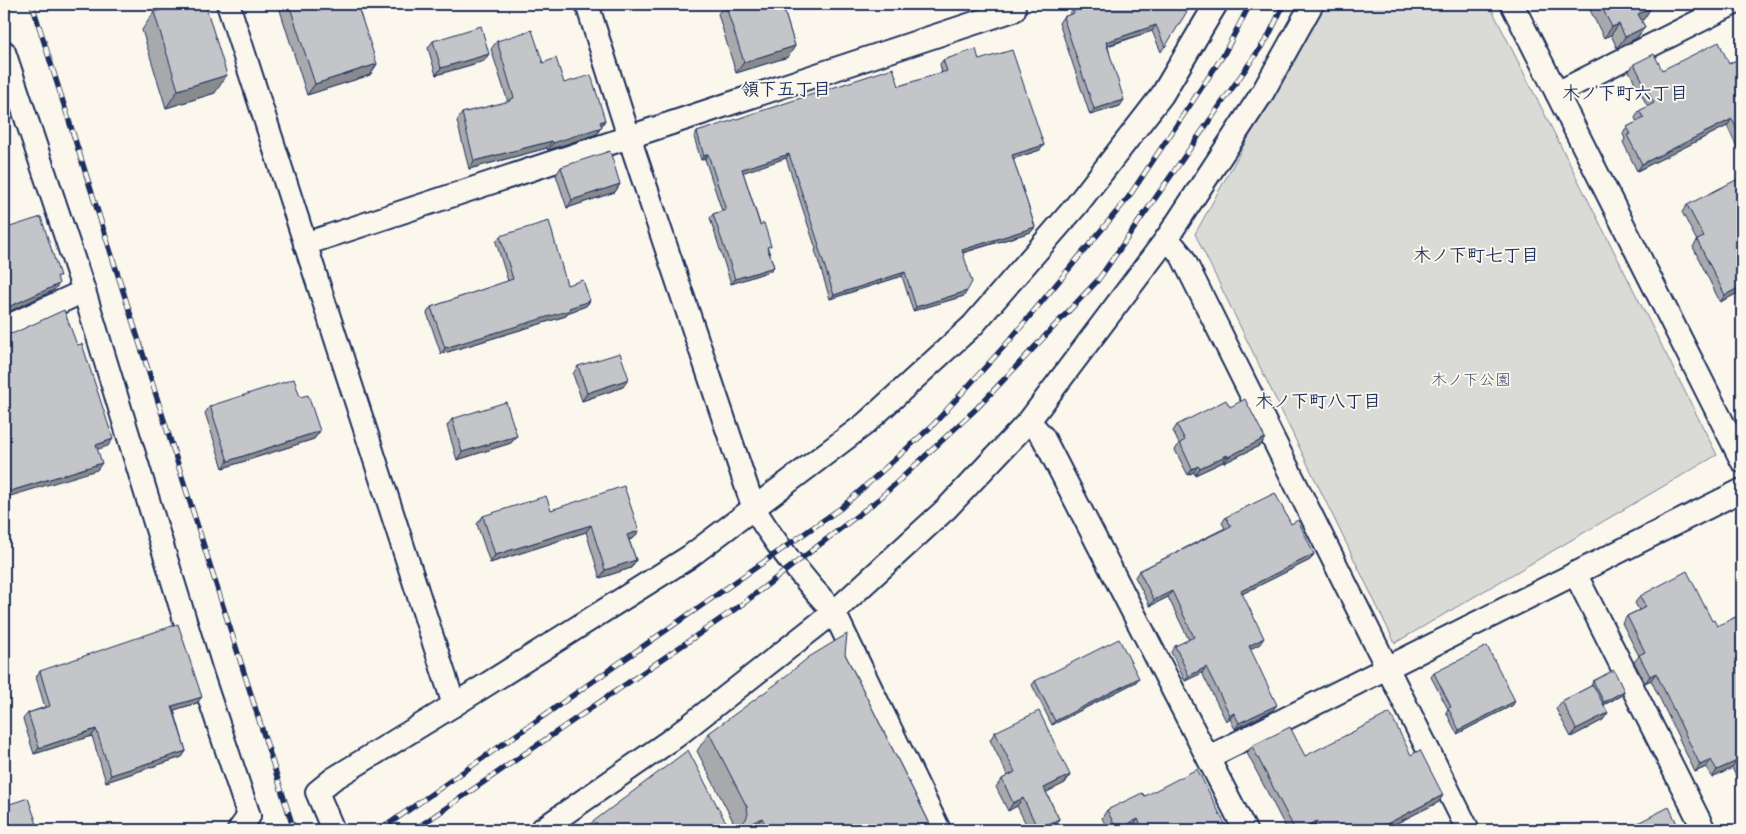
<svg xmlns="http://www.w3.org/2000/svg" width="1746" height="834" font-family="Sriracha,'Klee One',sans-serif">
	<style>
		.green { fill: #dadad7; stroke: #7a849a }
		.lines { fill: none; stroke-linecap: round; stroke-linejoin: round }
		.street-casing { stroke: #1b2f5e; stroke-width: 26 }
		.street { stroke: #fbf7ec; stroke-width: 22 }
		.rail-casing { stroke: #1b2f5e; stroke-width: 5.5 }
		.rail { stroke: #fbf7ec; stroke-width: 4; stroke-dasharray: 11; stroke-linecap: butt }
		.wall { fill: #a8a9ad; stroke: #1b2f5e }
		.shaded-wall { fill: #888a8d; stroke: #1b2f5e }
		.building { fill: #c3c5c9; stroke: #1b2f5e }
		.labels { text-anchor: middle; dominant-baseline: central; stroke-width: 4; stroke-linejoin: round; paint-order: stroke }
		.park-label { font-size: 16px; fill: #415176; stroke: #fbf7ec }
		.neighbourhood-label { font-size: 18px; font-weight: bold; fill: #1b2f5e; stroke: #fbf7ec }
	</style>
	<rect width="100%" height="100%" fill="#fbf7ec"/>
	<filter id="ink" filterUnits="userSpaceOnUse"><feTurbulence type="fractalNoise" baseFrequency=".02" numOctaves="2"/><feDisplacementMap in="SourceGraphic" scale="10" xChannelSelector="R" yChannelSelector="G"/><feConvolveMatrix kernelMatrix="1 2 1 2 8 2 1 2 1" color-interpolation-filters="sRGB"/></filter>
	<g filter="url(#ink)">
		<polygon class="green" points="1322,4 1489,4 1717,455 1395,643 1195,234"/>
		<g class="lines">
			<defs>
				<g id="street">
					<polyline points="228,4 454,705"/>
					<path d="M587 4 629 137 754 509C777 546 804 580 834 612L939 830"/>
					<polyline points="1512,4 1742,461"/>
					<polyline points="4,52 84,291 202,676 249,816 239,830"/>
					<polyline points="1557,93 1733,4"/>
					<polyline points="1167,238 1182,256 1468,830"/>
					<polyline points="305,244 1014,10 1012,4"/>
					<polyline points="4,328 84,291"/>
					<polyline points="1029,421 1043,437 1245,830"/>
					<polyline points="1575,573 1704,830"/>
					<polyline points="1209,757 1742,490"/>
					<polyline points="333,830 317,792 333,779 454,705 689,557 865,424 973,325 1076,206 1162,95 1216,4"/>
					<polyline points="541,830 675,737 834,612 946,509 1029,421 1167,238 1263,92 1312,4"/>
				</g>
			</defs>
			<use href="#street" class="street-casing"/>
			<use href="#street" class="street"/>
			<defs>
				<g id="rail">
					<polyline points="32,4 294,830"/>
					<polyline points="380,830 841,508 933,425 1009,341 1128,198 1224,54 1250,4"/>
					<polyline points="414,830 741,605 879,499 977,408 1098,280 1268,37 1284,4"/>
				</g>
			</defs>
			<use href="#rail" class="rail-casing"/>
			<use href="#rail" class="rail"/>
		</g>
		<g class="wall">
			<polygon points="278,4 345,4 377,64 370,75 307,95"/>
			<polygon points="725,4 782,4 795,46 788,57 736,73 718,14"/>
			<polygon points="1191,4 1161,52 1152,31 1108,46 1120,106 1090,115 1059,23 1063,17 1069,15 1073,9 1095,5"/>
			<polygon points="1587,4 1649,4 1644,19 1641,20 1645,27 1637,38 1617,48 1611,35 1604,38"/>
			<polygon points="154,12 215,93 166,108 142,30"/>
			<polygon points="433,41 484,61 436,75 428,48"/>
			<polygon points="497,41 543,63 564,83 605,120 597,134 548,150 547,148 469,169 457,121 462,113 508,102 491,49"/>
			<polygon points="1742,57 1742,158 1727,126 1637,171 1623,142 1625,139 1623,134 1627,127 1637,122 1635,118 1639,111 1648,107 1629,71 1634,64 1662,70 1729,64"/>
			<polygon points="943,60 979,60 1044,145 1040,150 1013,159 1035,227 1031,232 963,253 964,296 913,311 902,276 830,299 815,250 816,249 786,158 743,172 774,267 770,271 731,284 710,218 713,214 722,211 705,159 701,160 694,137 697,132 899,86 942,73 940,64"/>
			<polygon points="561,167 620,184 615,192 567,208 556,175"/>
			<polygon points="1687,205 1742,291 1720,302 1693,247 1697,241 1682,212"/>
			<polygon points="500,236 567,285 590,301 586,306 567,313 566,316 441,354 427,313 431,307 508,281 496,242"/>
			<polygon points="578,366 623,387 582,401 573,374"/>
			<polygon points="300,397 320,431 314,439 223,468 205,413 210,406"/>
			<polygon points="1230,407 1261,445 1224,463 1223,462 1195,475 1194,472 1188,475 1175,450 1179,444 1173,431 1177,425"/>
			<polygon points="452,419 517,436 511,443 457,460 447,426"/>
			<polygon points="551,510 634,538 629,540 636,560 631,568 600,578 586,532 490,563 477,524 483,516"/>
			<polygon points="1226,517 1291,524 1314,554 1310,560 1242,594 1260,644 1250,649 1273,710 1235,729 1230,719 1226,721 1202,673 1185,681 1171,652 1175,646 1189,640 1168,597 1150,606 1135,577 1139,571 1225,528 1222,523"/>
			<polygon points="1640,596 1712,621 1717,626 1742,614 1742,788 1732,768 1712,778 1706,767 1695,772 1651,680 1645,683 1634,662 1639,656 1622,623 1627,616 1639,610 1635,603"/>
			<polygon points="845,654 933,830 583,830 724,819 729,824 735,825 697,751 709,733"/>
			<polygon points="40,671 197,703 174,710 186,751 182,757 106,782 92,736 34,754 23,719 28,713 45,707 36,677"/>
			<polygon points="1434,673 1513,705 1457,734 1446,712 1448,709 1431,677"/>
			<polygon points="1035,681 1136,682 1052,725 1032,685"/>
			<polygon points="1593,681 1624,691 1622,695 1604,705 1603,720 1571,737 1556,709 1562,701 1591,686"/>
			<polygon points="995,732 1070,775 1065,783 1046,792 1059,819 1054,826 1046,830 1029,830 1017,806 1008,811 996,787 1002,779 1008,776 990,740"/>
			<polygon points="1252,746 1305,756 1411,755 1439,802 1383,830 1313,830 1312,828 1307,830 1287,830 1247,753"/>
			<polygon points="1145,796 1228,830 1134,830 1133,827 1126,830 1108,830 1102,818 1107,810"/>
		</g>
		<g class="shaded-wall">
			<polygon points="1651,8 1644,19 1631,25 1638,14"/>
			<polygon points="1619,24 1611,35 1604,38 1612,27"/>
			<polygon points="1156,25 1152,31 1102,47 1106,42"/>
			<polygon points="1645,27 1637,38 1617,48 1625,37"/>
			<polygon points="795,46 788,57 736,73 744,62"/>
			<polygon points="489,54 484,61 436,75 441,68"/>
			<polygon points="377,64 370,75 307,95 315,84"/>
			<polygon points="227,75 215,93 166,108 178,90"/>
			<polygon points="1124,100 1120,106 1090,115 1094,109"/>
			<polygon points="1732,119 1727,126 1637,171 1642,164"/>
			<polygon points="605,120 597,134 548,150 553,143"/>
			<polygon points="8,127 4,132 4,128"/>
			<polygon points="552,141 547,148 469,169 474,161"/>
			<polygon points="1044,145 1040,150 1009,160 1012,155"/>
			<polygon points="708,154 705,159 701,160 704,156"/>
			<polygon points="789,154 786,158 739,174 742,169"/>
			<polygon points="620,184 615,192 567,208 572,200"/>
			<polygon points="1035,227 1031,232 958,254 962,250"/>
			<polygon points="774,267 770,271 731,284 735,279"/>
			<polygon points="905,272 902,276 830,299 834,295"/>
			<polygon points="59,284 54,290 4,314 4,309"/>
			<polygon points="1742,286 1742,291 1720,302 1725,295"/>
			<polygon points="967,291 964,296 913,311 916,307"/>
			<polygon points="590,301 586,306 567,313 566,316 441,354 445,348"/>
			<polygon points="629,379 623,387 582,401 587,393"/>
			<polygon points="320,431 314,439 223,468 228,461"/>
			<polygon points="517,436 511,443 457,460 462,452"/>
			<polygon points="1265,438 1261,445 1224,463 1228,457"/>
			<polygon points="113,439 108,446 92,451 96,445"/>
			<polygon points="1227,455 1223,462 1195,475 1200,468"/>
			<polygon points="102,463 97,470 4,498 4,493"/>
			<polygon points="1198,466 1194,472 1188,475 1192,469"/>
			<polygon points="591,525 586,532 490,563 495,555"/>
			<polygon points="639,531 634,538 622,542 627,535"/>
			<polygon points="1314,554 1310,560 1236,597 1241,591"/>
			<polygon points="636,560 631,568 600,578 605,570"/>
			<polygon points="1172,591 1168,597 1150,606 1154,600"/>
			<polygon points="1264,638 1260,644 1245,652 1249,646"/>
			<polygon points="1206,667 1202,673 1185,681 1189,676"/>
			<polygon points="1656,673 1651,680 1645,683 1650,676"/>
			<polygon points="1139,678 1136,682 1052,725 1055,721"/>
			<polygon points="1624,691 1622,695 1601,706 1604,702"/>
			<polygon points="202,697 197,703 168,712 172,706"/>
			<polygon points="1515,701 1513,705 1457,734 1459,730"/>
			<polygon points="1277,705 1273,710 1235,729 1239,723"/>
			<polygon points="1234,713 1230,719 1226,721 1230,715"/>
			<polygon points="1608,713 1603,720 1571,737 1576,729"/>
			<polygon points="96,729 92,736 34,754 39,748"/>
			<polygon points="186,751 182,757 106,782 111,775"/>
			<polygon points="1711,760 1706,767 1695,772 1700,765"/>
			<polygon points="1737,761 1732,768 1712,778 1717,770"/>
			<polygon points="1070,775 1065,783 1039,796 1044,788"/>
			<polygon points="1443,795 1439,802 1383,830 1375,830"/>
			<polygon points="1023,798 1017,806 1008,811 1013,803"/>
			<polygon points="762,818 754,830 738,830"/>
			<polygon points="1059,819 1054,826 1046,830 1037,830"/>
			<polygon points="1138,819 1133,827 1126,830 1117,830"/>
			<polygon points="1317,821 1312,828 1307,830 1299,830"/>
		</g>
		<g class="building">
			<polygon points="182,4 205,4 227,75 178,90 154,12"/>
			<polygon points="289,4 345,4 346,5 350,4 357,4 377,64 315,84"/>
			<polygon points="725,4 782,4 795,46 744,62"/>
			<polygon points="1090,4 1095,4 1095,5 1100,4 1191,4 1191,5 1165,47 1156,25 1106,42 1124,100 1094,109 1063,17 1074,13 1073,9"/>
			<polygon points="1600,4 1649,4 1651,8 1638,14 1645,27 1625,37 1619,24 1612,27"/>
			<polygon points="481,26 489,54 441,68 433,41"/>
			<polygon points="532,30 543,63 556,58 564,83 591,75 605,120 600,122 602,127 553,143 552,141 474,161 462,113 510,101 509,100 514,98 497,41"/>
			<polygon points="1719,42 1729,64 1742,57 1742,140 1732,119 1642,164 1627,135 1631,134 1627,127 1644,118 1639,111 1654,103 1634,64 1654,54 1662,70"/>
			<polygon points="976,49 979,60 1012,50 1044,145 1012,155 1035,227 962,250 972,282 967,291 916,307 905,272 834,295 818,246 819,245 789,154 742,169 760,225 764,223 771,246 767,247 774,267 735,279 713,214 726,210 708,154 704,156 697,132 893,68 899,86 947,71 943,60"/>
			<polygon points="4,94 4,95 6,95 11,119 6,121 8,127 4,128"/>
			<polygon points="610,151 620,184 572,200 561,167"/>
			<polygon points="1742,177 1742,286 1725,295 1697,240 1704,237 1687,205"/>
			<polygon points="41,217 60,276 57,276 59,284 4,309 4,229"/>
			<polygon points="549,221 567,285 583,280 590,301 569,308 570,310 445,348 431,307 513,279 500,236"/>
			<polygon points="64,310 77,345 82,344 113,439 96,445 102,463 4,493 4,333 7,334 14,333"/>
			<polygon points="620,353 629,379 587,393 578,366"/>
			<polygon points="294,379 300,397 308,395 320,431 228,461 210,406"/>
			<polygon points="1245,399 1265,438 1228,457 1227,455 1200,468 1198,466 1192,469 1180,443 1185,440 1177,425 1226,400 1230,407"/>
			<polygon points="506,402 517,436 462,452 452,419"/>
			<polygon points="624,486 639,531 627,535 636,560 605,570 591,525 495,555 483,516 546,496 551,510"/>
			<polygon points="1275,493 1291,524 1298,520 1314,554 1241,591 1264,638 1249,646 1277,705 1239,723 1234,713 1230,715 1206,667 1189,676 1175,646 1194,637 1172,591 1154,600 1139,571 1231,526 1226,517"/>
			<polygon points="1687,571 1712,621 1714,620 1717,626 1742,614 1742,771 1737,761 1717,770 1711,760 1700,765 1656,673 1650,676 1639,655 1645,652 1627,616 1646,607 1640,596"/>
			<polygon points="178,624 202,697 172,706 186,751 111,775 96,729 39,748 28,713 50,706 40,671"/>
			<polygon points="847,634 845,654 933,830 768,830 762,818 738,830 583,830 586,827 688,750 724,819 729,824 734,826 742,824 746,819 748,814 747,807 709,733 776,684 809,657"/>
			<polygon points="1119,639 1139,678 1055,721 1035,681"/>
			<polygon points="1487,646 1515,701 1459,730 1448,708 1451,707 1434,673"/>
			<polygon points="1614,670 1624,691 1604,702 1593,681"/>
			<polygon points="1593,685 1608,713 1576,729 1562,701"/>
			<polygon points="1039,711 1070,775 1044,788 1059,819 1038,829 1023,798 1013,803 1002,779 1015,772 995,732"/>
			<polygon points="1390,713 1411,755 1420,750 1443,795 1375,830 1373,830 1372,828 1368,830 1321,830 1317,821 1299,830 1295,830 1252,746 1290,727 1305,756"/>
			<polygon points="1197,769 1228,830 1143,830 1138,819 1117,830 1107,810 1142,793 1145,796"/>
			<polygon points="28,798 39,830 4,830 4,806"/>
			<polygon points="1669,807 1679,828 1676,830 1624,830"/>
		</g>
	</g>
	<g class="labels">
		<g class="park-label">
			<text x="1471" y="379">木ノ下公園</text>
		</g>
		<g class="neighbourhood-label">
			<text x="786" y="89">領下五丁目</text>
			<text x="1625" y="93">木ノ下町六丁目</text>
			<text x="1476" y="255">木ノ下町七丁目</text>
			<text x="1318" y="401">木ノ下町八丁目</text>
		</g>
	</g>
	<rect width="1746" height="834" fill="none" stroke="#fbf7ec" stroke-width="20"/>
	<rect x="10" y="10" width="1726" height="814" fill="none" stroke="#1b2f5e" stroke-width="2" filter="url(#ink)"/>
</svg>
